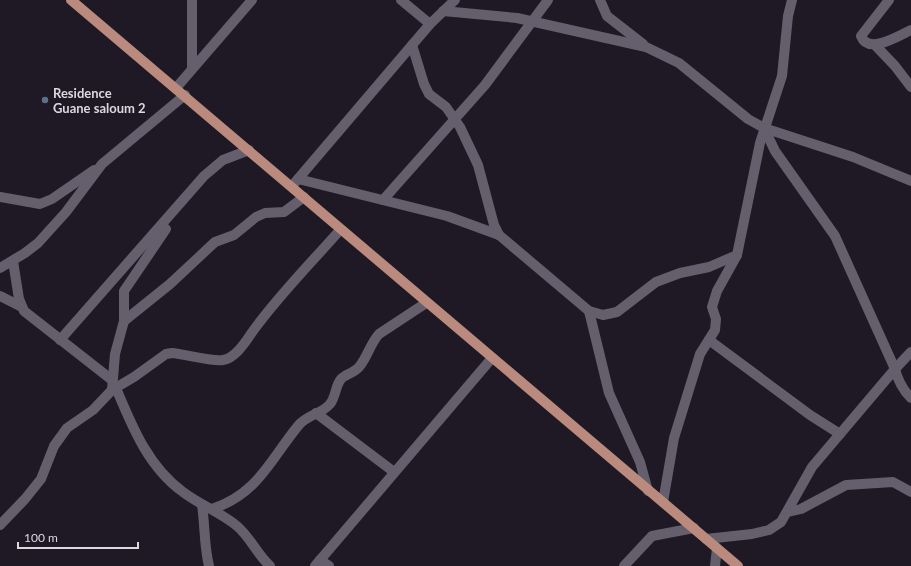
<svg xmlns="http://www.w3.org/2000/svg" width="911" height="566" font-family="Lato,sans-serif">
	<style>
		.lines { fill: none; stroke-linecap: round; stroke-linejoin: round }
		.minor { stroke: #655e6c; stroke-width: 10 }
		.major { stroke: #bb8a7e; stroke-width: 10 }
		.service-dot { fill: #5c6f8a; stroke: #1e1924; stroke-width: 1.5 }
		.labels { text-anchor: middle; dominant-baseline: central; stroke-width: 4; stroke-linejoin: round; paint-order: stroke }
		.poi-label { font-size: 13px; font-weight: bold; fill: #dcd8e0; stroke: #1e1924; text-anchor: start }
	</style>
	<rect width="100%" height="100%" fill="#1e1924"/>
	<g class="lines">
		<g class="minor">
			<polyline points="192,0 192,68"/>
			<polyline points="401,0 430,24"/>
			<polyline points="600,0 607,16 643,44"/>
			<path d="M889 0 861 36C868 55 898 36 911 30"/>
			<polyline points="443,11 517,18 646,47 679,63 748,119 764,128 853,157 911,181"/>
			<polyline points="412,45 424,84 429,94 446,107 460,127 478,165 494,225 499,235 589,311 603,315 617,312 656,282 680,273 709,267 737,255"/>
			<polyline points="875,45 895,66 911,87"/>
			<polyline points="176,88 252,0"/>
			<path d="M764 128 775 151 835 236 895 369C898 381 902 389 911 398"/>
			<polyline points="298,179 447,216 499,235"/>
			<polyline points="292,186 430,24 455,0"/>
			<polyline points="0,197 40,204 52,199 94,170"/>
			<polyline points="383,200 485,85 548,0"/>
			<polyline points="13,261 19,299 24,311 112,380"/>
			<polyline points="0,268 25,253 38,243 66,212 102,164 185,95"/>
			<polyline points="0,296 20,306"/>
			<polyline points="589,311 609,393 640,462 648,491"/>
			<polyline points="124,321 170,284 215,242 234,235 256,217 265,213 284,212 304,197"/>
			<polyline points="60,340 204,176 223,160 249,150"/>
			<polyline points="709,340 810,415 840,434"/>
			<path d="M116 388C132 426 148 467 183 492 200 505 220 512 237 526 250 537 257 554 270 566"/>
			<polyline points="112,390 115,354 124,321 124,291 166,229"/>
			<polyline points="316,413 394,472"/>
			<polyline points="663,502 674,438 700,354 715,330 716,319 712,307 717,291 737,255 760,143 782,76 788,16 792,0"/>
			<path d="M202 505C205 525 204 546 209 566"/>
			<path d="M212 509C258 494 270 460 298 426 306 415 322 414 330 404 336 397 335 386 341 379 346 374 354 373 359 367 367 358 370 344 379 334L426 303"/>
			<polyline points="788,512 801,509 846,485 893,482 911,492"/>
			<path d="M0 525 25 499 41 479 54 446 67 428 93 410 112 390 134 377 166 354 172 353C184 354 213 362 223 360 236 358 246 341 253 331 279 295 311 263 340 230"/>
			<polyline points="706,539 752,534 769,530 781,522 812,467 895,369 911,352"/>
			<polyline points="320,560 329,566"/>
			<polyline points="315,566 492,358"/>
			<polyline points="624,566 652,536 694,528"/>
			<polyline points="715,566 717,548"/>
		</g>
		<polyline class="major" points="71,0 738,566"/>
	</g>
	<circle class="service-dot" cx="45" cy="100" r="4"/>
	<g class="labels">
		<g class="poi-label">
			<text x="53" y="93">Residence<tspan x="53" dy="15">Guane saloum 2</tspan></text>
		</g>
	</g>
	<path d="M18 542v6h120v-6" fill="none" stroke="#dcd8e0" stroke-width="2"/>
	<text x="24" y="542" font-size="12" fill="#dcd8e0" stroke="#1e1924" stroke-width="3" paint-order="stroke">100 m</text>
</svg>
